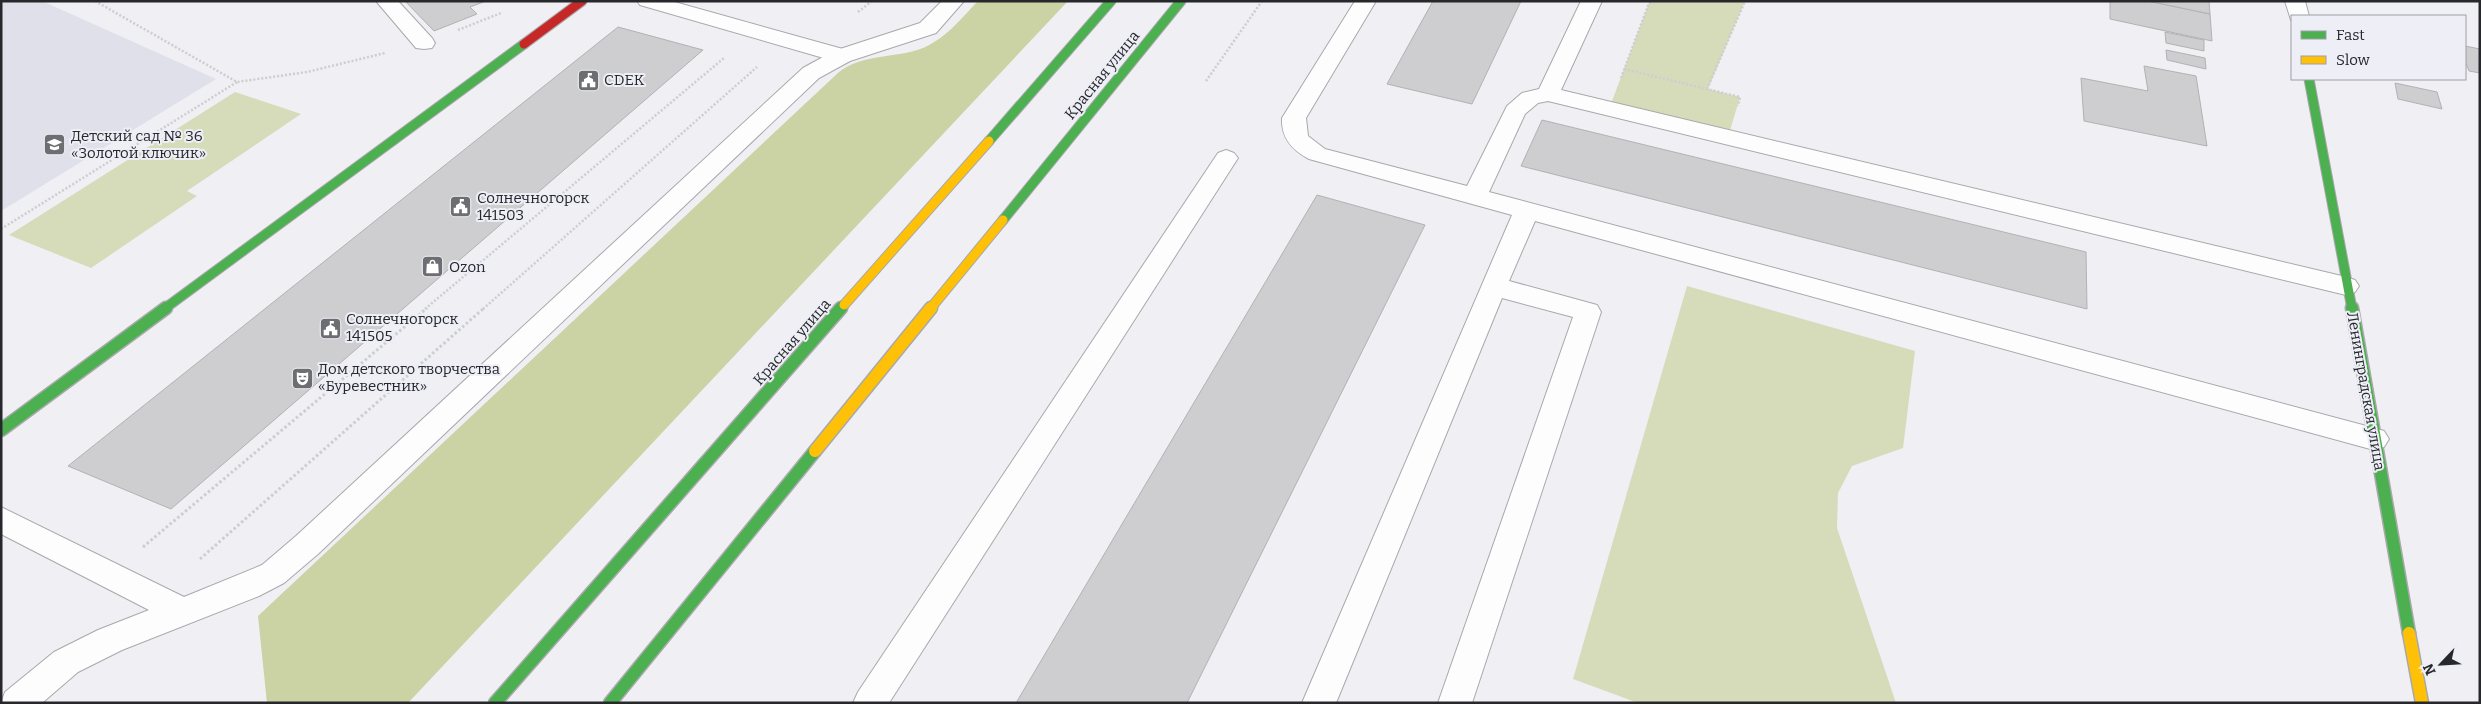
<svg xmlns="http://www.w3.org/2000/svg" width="2481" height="704" font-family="Bitter,serif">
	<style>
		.built { fill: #dfe0ea }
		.green { fill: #d6dcba }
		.forest { fill: #cbd2a3 }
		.building { fill: #cecdcf; stroke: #b2b1b3 }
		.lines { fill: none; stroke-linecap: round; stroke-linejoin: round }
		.lane-casing { stroke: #a9a9ac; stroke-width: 2 }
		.street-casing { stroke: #a9a9ac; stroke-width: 2 }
		.fast-far1-casing { stroke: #a9a9ac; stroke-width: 11 }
		.fast-casing { stroke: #a9a9ac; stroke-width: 15 }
		.slow-far1-casing { stroke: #a9a9ac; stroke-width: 11 }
		.slow-casing { stroke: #a9a9ac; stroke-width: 15 }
		.jam-casing { stroke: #a9a9ac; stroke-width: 11 }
		.path-far1 { stroke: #cdced0; stroke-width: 2.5; stroke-dasharray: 2 2; stroke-linecap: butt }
		.path { stroke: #cdced0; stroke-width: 3; stroke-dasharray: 2.5 2.5; stroke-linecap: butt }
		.lane { fill: #fdfdfd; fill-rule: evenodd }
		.street { fill: #fdfdfd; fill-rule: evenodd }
		.fast-far1 { stroke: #4caf50; stroke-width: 9 }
		.fast { stroke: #4caf50; stroke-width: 12 }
		.slow-far1 { stroke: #ffc107; stroke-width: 9 }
		.slow { stroke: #ffc107; stroke-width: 12 }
		.jam { stroke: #c62828; stroke-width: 9 }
		.labels { text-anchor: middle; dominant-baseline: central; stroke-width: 4; stroke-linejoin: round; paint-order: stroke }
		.street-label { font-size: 15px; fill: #27282b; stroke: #edeef6 }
		.poi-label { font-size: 15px; fill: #27282b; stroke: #edeef6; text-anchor: start }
	</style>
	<rect width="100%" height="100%" fill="#efeff4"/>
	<polygon class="built" points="5,1 42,1 216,79 1,211 1,2"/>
	<g class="green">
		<polygon points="1653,1 1745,1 1708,89 1740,97 1728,137 1609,109 1649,3"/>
		<polygon points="235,92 301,114 187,191 197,196 91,268 9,235"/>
		<polygon points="1687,286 1915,351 1903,448 1852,466 1838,493 1837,528 1896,703 1638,703 1573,679"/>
	</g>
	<path class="forest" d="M978 1H1068L408 703H267L258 616 839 72C862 55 888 58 914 51 941 44 959 21 978 1Z"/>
	<g class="building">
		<polygon points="405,1 486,1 470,7 477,14 434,31"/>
		<polygon points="1433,1 1521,1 1472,104 1387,84"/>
		<polygon points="2110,1 2148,1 2210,14 2212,41 2110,19"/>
		<polygon points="2148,1 2209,1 2210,14"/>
		<polygon points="618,27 703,50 171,509 68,466"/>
		<polygon points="2165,32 2204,40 2204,51 2166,43"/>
		<polygon points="2465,46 2480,49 2480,73 2469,71 2465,61"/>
		<polygon points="2166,50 2205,58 2206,69 2167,60"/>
		<polygon points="2144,66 2196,76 2207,146 2084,121 2081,78 2148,91"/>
		<polygon points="2395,83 2437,92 2442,109 2398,99"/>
		<polygon points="1542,120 2086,252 2087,309 1521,166"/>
		<polygon points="1317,195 1425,225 1187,703 1016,703"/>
	</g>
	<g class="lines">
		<defs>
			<g id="lane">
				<polygon points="376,1 398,1 432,38 435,43 432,48 424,49 416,48"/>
				<polygon points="942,1 964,1 936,33 850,61 819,78 318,554 284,583 259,596 122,650 78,672 42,703 1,703 5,692 54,652 98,630 149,610 1,534 1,507 184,597 262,565 296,536 803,68 834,51 920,23"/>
				<path d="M1355 1H1376L1306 118 1308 136 1325 149 1467 186 1507 106 1522 93 1539 89 1581 1H1602L1561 90 2346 277 2355 280 2359 286 2355 292 2346 295 1548 101 1538 103 1525 114 1489 192 2374 428 2384 431 2389 439 2384 447 2374 450 1535 221 1509 281 1597 305 1601 312 1472 703H1438L1573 317 1502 298 1336 703H1302L1512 215 1309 159C1292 150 1281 138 1282 118Z"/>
				<polygon points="1226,150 1234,153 1238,158 889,703 853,703 858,692 1218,153"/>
			</g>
			<g id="street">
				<polygon points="637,1 671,1 850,51 853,56 850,61 842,63 834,61 640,5"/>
				<polygon points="2285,1 2305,1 2309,16 2292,16 2292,21 2291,20"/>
			</g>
			<g id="fast-far1">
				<polyline points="2309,79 2352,309"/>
				<polyline points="989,141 1111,1"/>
				<polyline points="1003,220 1181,1"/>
				<polyline points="164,309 524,44"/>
				<polyline points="840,309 844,305"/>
			</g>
			<g id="fast">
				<polyline points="2352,308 2409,633"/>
				<polyline points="1,430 166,308"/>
				<polyline points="495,703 841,308"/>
				<polyline points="610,703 815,451"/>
			</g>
			<g id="slow-far1">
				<polyline points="844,305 989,141"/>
				<polyline points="930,309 1003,220"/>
			</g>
			<g id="slow">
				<polyline points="815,451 931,308"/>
				<polyline points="2409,633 2422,703"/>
			</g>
			<polyline id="jam" points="524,44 582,1"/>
		</defs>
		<use href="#lane" class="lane-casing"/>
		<use href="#street" class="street-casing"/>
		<use href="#fast-far1" class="fast-far1-casing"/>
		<use href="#fast" class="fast-casing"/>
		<use href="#slow-far1" class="slow-far1-casing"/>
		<use href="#slow" class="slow-casing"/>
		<use href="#jam" class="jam-casing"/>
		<g class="path-far1">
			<polyline points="95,1 237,82 307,72 385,53"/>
			<polyline points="858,12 872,1"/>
			<polyline points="458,30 501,13"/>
			<polyline points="1624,69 1740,97 1738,106"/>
			<polyline points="1621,78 1649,3 1653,1"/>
			<polyline points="1206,81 1262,1"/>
			<polyline points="1707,89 1745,1"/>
			<polyline points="1,229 237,82"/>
			<polyline points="425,309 724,58"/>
			<polyline points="483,309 757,67"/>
		</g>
		<g class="path">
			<polyline points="143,547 427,308"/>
			<polyline points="200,559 484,308"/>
		</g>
		<use href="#lane" class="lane"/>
		<use href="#street" class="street"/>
		<use href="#fast-far1" class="fast-far1"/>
		<use href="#fast" class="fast"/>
		<use href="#slow-far1" class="slow-far1"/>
		<use href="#slow" class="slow"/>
		<use href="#jam" class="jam"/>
	</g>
	<defs>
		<symbol id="civic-square" viewBox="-11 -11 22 22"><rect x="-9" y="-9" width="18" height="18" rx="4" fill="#6d6e71" stroke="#edeef6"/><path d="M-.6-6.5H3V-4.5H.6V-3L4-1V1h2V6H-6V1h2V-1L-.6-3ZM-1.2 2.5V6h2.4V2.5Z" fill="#fff"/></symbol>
		<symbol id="school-square" viewBox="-11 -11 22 22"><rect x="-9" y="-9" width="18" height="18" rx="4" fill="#6d6e71" stroke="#edeef6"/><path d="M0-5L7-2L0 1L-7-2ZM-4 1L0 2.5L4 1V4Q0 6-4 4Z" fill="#fff"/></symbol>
		<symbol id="shop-square" viewBox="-11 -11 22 22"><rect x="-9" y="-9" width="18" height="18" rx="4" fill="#6d6e71" stroke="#edeef6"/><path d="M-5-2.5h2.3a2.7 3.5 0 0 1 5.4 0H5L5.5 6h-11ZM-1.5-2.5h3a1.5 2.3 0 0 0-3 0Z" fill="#fff"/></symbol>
		<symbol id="theatre-square" viewBox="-11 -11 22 22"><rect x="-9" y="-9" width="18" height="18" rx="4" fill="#6d6e71" stroke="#edeef6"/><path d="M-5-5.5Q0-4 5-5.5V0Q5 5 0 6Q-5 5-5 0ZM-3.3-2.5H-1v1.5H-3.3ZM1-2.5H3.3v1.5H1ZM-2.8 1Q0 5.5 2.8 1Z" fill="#fff"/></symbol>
	</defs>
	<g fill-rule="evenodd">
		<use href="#civic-square" x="576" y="68" width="25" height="25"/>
		<use href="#school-square" x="42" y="132" width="25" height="25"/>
		<use href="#civic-square" x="448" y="194" width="25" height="25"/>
		<use href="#shop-square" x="420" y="254" width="25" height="25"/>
		<use href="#civic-square" x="318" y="316" width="25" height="25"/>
		<use href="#theatre-square" x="290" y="366" width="25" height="25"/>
	</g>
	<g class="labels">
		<g class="street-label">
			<text transform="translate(1102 75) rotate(-51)">Красная улица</text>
			<text transform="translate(792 342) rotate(-49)">Красная улица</text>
			<text transform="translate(2366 391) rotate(80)">Ленинградская улица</text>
		</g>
		<g class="poi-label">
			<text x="604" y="80">CDEK</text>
			<text x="71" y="136">Детский сад № 36<tspan x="71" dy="17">«Золотой ключик»</tspan></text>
			<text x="477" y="198">Солнечногорск<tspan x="477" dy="17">141503</tspan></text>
			<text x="449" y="267">Ozon</text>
			<text x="346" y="319">Солнечногорск<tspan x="346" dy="17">141505</tspan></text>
			<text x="318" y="369">Дом детского творчества<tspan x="318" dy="17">«Буревестник»</tspan></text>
		</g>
	</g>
	<rect width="2481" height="704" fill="none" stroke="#27282b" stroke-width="5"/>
	<rect x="2291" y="15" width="175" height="65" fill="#edeef6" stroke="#9e9fa5"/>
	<rect x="2301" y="31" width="25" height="8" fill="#4caf50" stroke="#9e9fa5"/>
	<text x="2336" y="40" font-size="15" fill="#27282b">Fast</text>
	<rect x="2301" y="56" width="25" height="8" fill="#ffc107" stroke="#9e9fa5"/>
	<text x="2336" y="65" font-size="15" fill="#27282b">Slow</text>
	<g transform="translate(2441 664) rotate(245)" stroke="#edeef6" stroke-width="4" paint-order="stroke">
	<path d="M0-4L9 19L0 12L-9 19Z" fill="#27282b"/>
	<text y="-8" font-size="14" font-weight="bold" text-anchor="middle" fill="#27282b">N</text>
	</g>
</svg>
